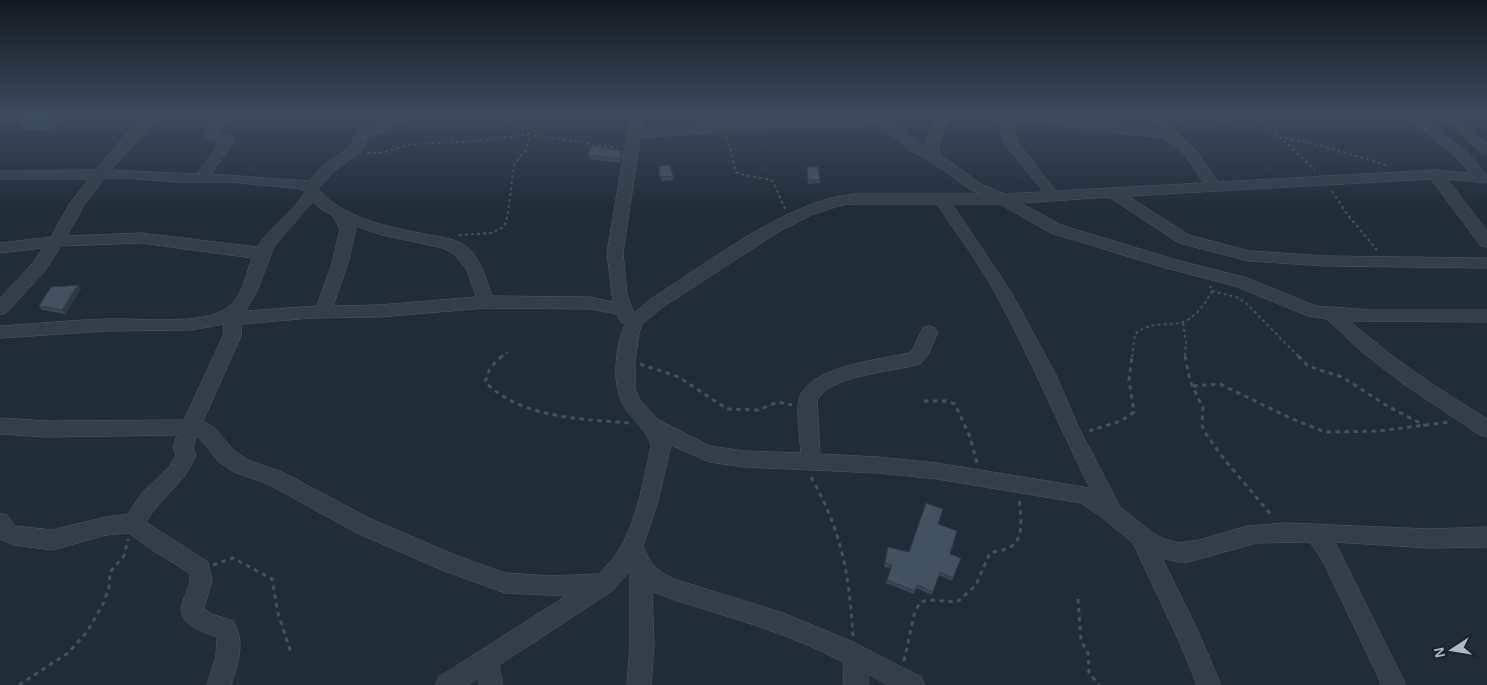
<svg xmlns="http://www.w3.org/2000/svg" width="1487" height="685" font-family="Helvetica,sans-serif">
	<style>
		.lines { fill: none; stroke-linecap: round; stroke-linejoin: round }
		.minor-casing { stroke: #4e5963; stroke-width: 1 }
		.path-far1 { stroke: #3f5657; stroke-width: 2; stroke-dasharray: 3 3; stroke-linecap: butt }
		.path { stroke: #3f5657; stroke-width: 3; stroke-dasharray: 4.5 4.5; stroke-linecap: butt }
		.minor { fill: #333e49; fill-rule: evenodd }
		.wall { fill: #394753 }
		.shaded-wall { fill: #2e3943 }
		.building { fill: #425260; stroke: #2e3943 }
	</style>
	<rect width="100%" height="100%" fill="#202c38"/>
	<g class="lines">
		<defs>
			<g id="minor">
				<path d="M147 114H161L111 170 197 174 220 142 206 138 204 130 215 114H227L218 133 231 136 234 141 211 174 309 181 323 166 352 145 356 133 382 122 393 114H407L392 128 367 138 363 150 333 172 318 189C345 220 391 227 429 235 441 237 456 239 466 246 481 258 486 279 492 296L590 297 613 302 607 253 627 134 633 114H646L642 129 765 120 883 118 895 122 924 147 938 114H950L938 146 940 155 981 184 1005 194 1041 192 1042 190 1003 142 999 119 987 117 986 114H1024L1159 129 1144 114H1158L1193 147 1218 182 1435 170 1470 173 1457 158 1403 114H1418L1467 152 1485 174 1487 175V183L1447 179 1487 231V247L1481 246 1431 179 1128 196 1189 235 1249 251 1325 256 1487 258V268L1325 266 1249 261 1179 243 1109 197 1021 203 1061 225 1173 259 1247 278 1316 306 1372 310H1487V322L1350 321C1392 359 1439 389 1487 419V437L1480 435 1405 385 1362 352 1327 319 1308 316 1235 286 1166 268 1051 233 1000 204H952L1011 292 1056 375 1078 426 1120 507 1153 533 1164 539 1178 543 1199 540 1247 526 1286 523 1429 529 1487 527V547L1429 548 1335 542 1406 685H1382L1323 561 1310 542 1257 543 1188 562H1178L1162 558 1197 629 1221 685H1197L1180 643 1133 543 1099 515 1081 503 937 479 878 473 744 467 709 462 671 445 657 505 643 546C651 565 656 570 674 579L783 613 851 641 921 677 925 685H888L868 674V685H844L843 662C789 633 728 617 669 598L652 591 654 646 651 685H627L630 646V571L612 591 499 665 503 685H479V678L468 685H435L439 677 566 596 505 593 442 570 357 533 268 484 234 472 219 462 201 440 196 436 193 448 196 455C186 483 160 497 146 522L208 562 212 580 204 608 212 614 233 621C246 642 238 663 231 685H207L216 656 217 637C202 632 174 623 183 601 186 592 191 584 190 574L186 571 146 546 129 533 106 535 52 550 14 545 0 539V513L7 515 15 526 52 530 106 517 128 514 141 494 169 467 176 455 173 448 177 435 47 437 0 434V418L47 421 184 420 223 336 224 324 192 330 107 331 0 338V326C36 324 71 320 107 319 138 318 201 326 227 308 243 297 246 274 252 258L141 243 61 246 44 272 6 313 0 315V298L32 264 43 248 0 253V243L51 237 70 203 89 179H0V171L96 170 133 126ZM1013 120 1163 138 1183 153 1204 183 1056 191 1017 141ZM881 126 909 150 929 160 971 190 980 194H854C790 199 706 264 651 299L634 313 627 295 623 253 640 138 765 128ZM124 178 178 182H230L303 189 305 192C292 213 271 227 257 247L141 233 67 236 84 205 104 179ZM313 202 318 207 333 216 340 229 332 263 317 306 245 311 257 291 274 247ZM854 204H937C957 234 980 264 997 296 1031 359 1058 424 1090 488L937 463 878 457 820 454 817 401C825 376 897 371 920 364L928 355 938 332 935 328 929 326 923 328 912 351 909 353C879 360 808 366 799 399 796 413 800 438 801 453L744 451 710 446 657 419 640 400 635 389V360L639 333 642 324 663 307 775 234 811 215 842 205ZM353 225 382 235 443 248 454 254 467 270 476 297 379 305 333 306 348 263 356 229ZM486 308 590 309 617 314 621 322 625 324C615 348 610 389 627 411 636 423 648 432 651 446 643 481 637 523 617 553 612 561 605 567 599 574L550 576 505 573 455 555 371 519 282 472 248 460 233 450 215 428 203 421 241 336 242 324 311 318 379 317Z"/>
				<polygon points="1441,114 1455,114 1487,143 1487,154 1482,153"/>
			</g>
		</defs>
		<use href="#minor" class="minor-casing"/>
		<g class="path-far1">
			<polyline points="1259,114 1268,126 1315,170"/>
			<polyline points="1175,120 1206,116 1227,122 1231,120 1229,114"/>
			<polyline points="0,125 24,114"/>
			<path d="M727 137 736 172C742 176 762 177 773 181L785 209"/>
			<polyline points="1279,137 1316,144 1389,166"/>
			<polyline points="367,153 382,153 411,144 479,141 530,134 617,148"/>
			<polyline points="1332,191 1347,214 1377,250"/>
			<polyline points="459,235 491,233 504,227 508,214 514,165 526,149 530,134 531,114"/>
			<polyline points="1212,291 1236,297 1245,302 1299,357"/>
			<polyline points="1183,323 1186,342 1185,357"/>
			<polyline points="501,357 508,352"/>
			<path d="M1132 357 1135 334C1155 317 1176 331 1193 316 1202 309 1207 300 1212 291L1210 286"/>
		</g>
		<g class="path">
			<path d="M502 356 490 368 485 382C521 418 581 419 629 423"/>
			<polyline points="1185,356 1190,381 1203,408 1202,425 1204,431 1224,459 1273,517"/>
			<polyline points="1298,356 1308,366 1342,377 1389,407 1426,426"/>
			<polyline points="640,364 679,377 727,409 758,410 778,402 792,405"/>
			<polyline points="1193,386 1220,384 1290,418 1325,432 1379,431 1450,422"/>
			<polyline points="924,401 946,401 955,404 970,437 977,463"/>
			<polyline points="1089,431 1121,421 1134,412 1129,380 1132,356"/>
			<path d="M811 477C842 532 849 573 853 636"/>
			<polyline points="213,565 233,558 272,579 278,613 291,653"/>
			<polyline points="1078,599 1081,641 1088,653 1089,673 1099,685"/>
			<path d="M904 661 914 615 920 602 930 600 957 602 976 585 990 553C997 551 1007 550 1013 545 1025 536 1020 511 1019 498"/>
			<polyline points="19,685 68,653 87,632 103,604 109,588 110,572 124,556 128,539"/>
		</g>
		<use href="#minor" class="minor"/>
	</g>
	<g class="wall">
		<polygon points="63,120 51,131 24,129 19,122"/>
		<polygon points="588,155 622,155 620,163 589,159"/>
		<polygon points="659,166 673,176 673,180 661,181"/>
		<polygon points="807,167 820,180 820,183 808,184"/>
		<polygon points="78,285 81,289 65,314 42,310 39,306"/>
		<polygon points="938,524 950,554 961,558 952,581 939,575 932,595 916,588 914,594 886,583 891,568 884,567 887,550 909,552"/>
	</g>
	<g class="shaded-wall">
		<polygon points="56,114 58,114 63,120 51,131 46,123"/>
		<polygon points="78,285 81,289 65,314 62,310"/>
	</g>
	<g class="building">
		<polygon points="28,114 56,114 46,123 19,122"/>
		<polygon points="592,145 621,151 620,159 588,155"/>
		<polygon points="670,165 673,176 660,177 659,166"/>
		<polygon points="807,167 818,167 820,180 808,180"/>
		<polygon points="78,285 62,310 39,306 51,287"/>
		<polygon points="926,503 943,509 938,524 957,531 950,554 961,558 953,578 940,572 933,592 917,585 915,591 887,580 892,565 885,563 888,547 909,552"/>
	</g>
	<linearGradient id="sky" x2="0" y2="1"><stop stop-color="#12181f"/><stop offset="0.54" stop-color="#3c4b5e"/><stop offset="1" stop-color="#3c4b5e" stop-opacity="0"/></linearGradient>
	<rect width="1487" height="210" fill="url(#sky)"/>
	<g transform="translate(1452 650) rotate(258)" stroke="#19232d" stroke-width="4" paint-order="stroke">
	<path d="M0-4L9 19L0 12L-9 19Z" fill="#aeb9c5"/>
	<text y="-8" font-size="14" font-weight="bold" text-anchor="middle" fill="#aeb9c5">N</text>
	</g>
</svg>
